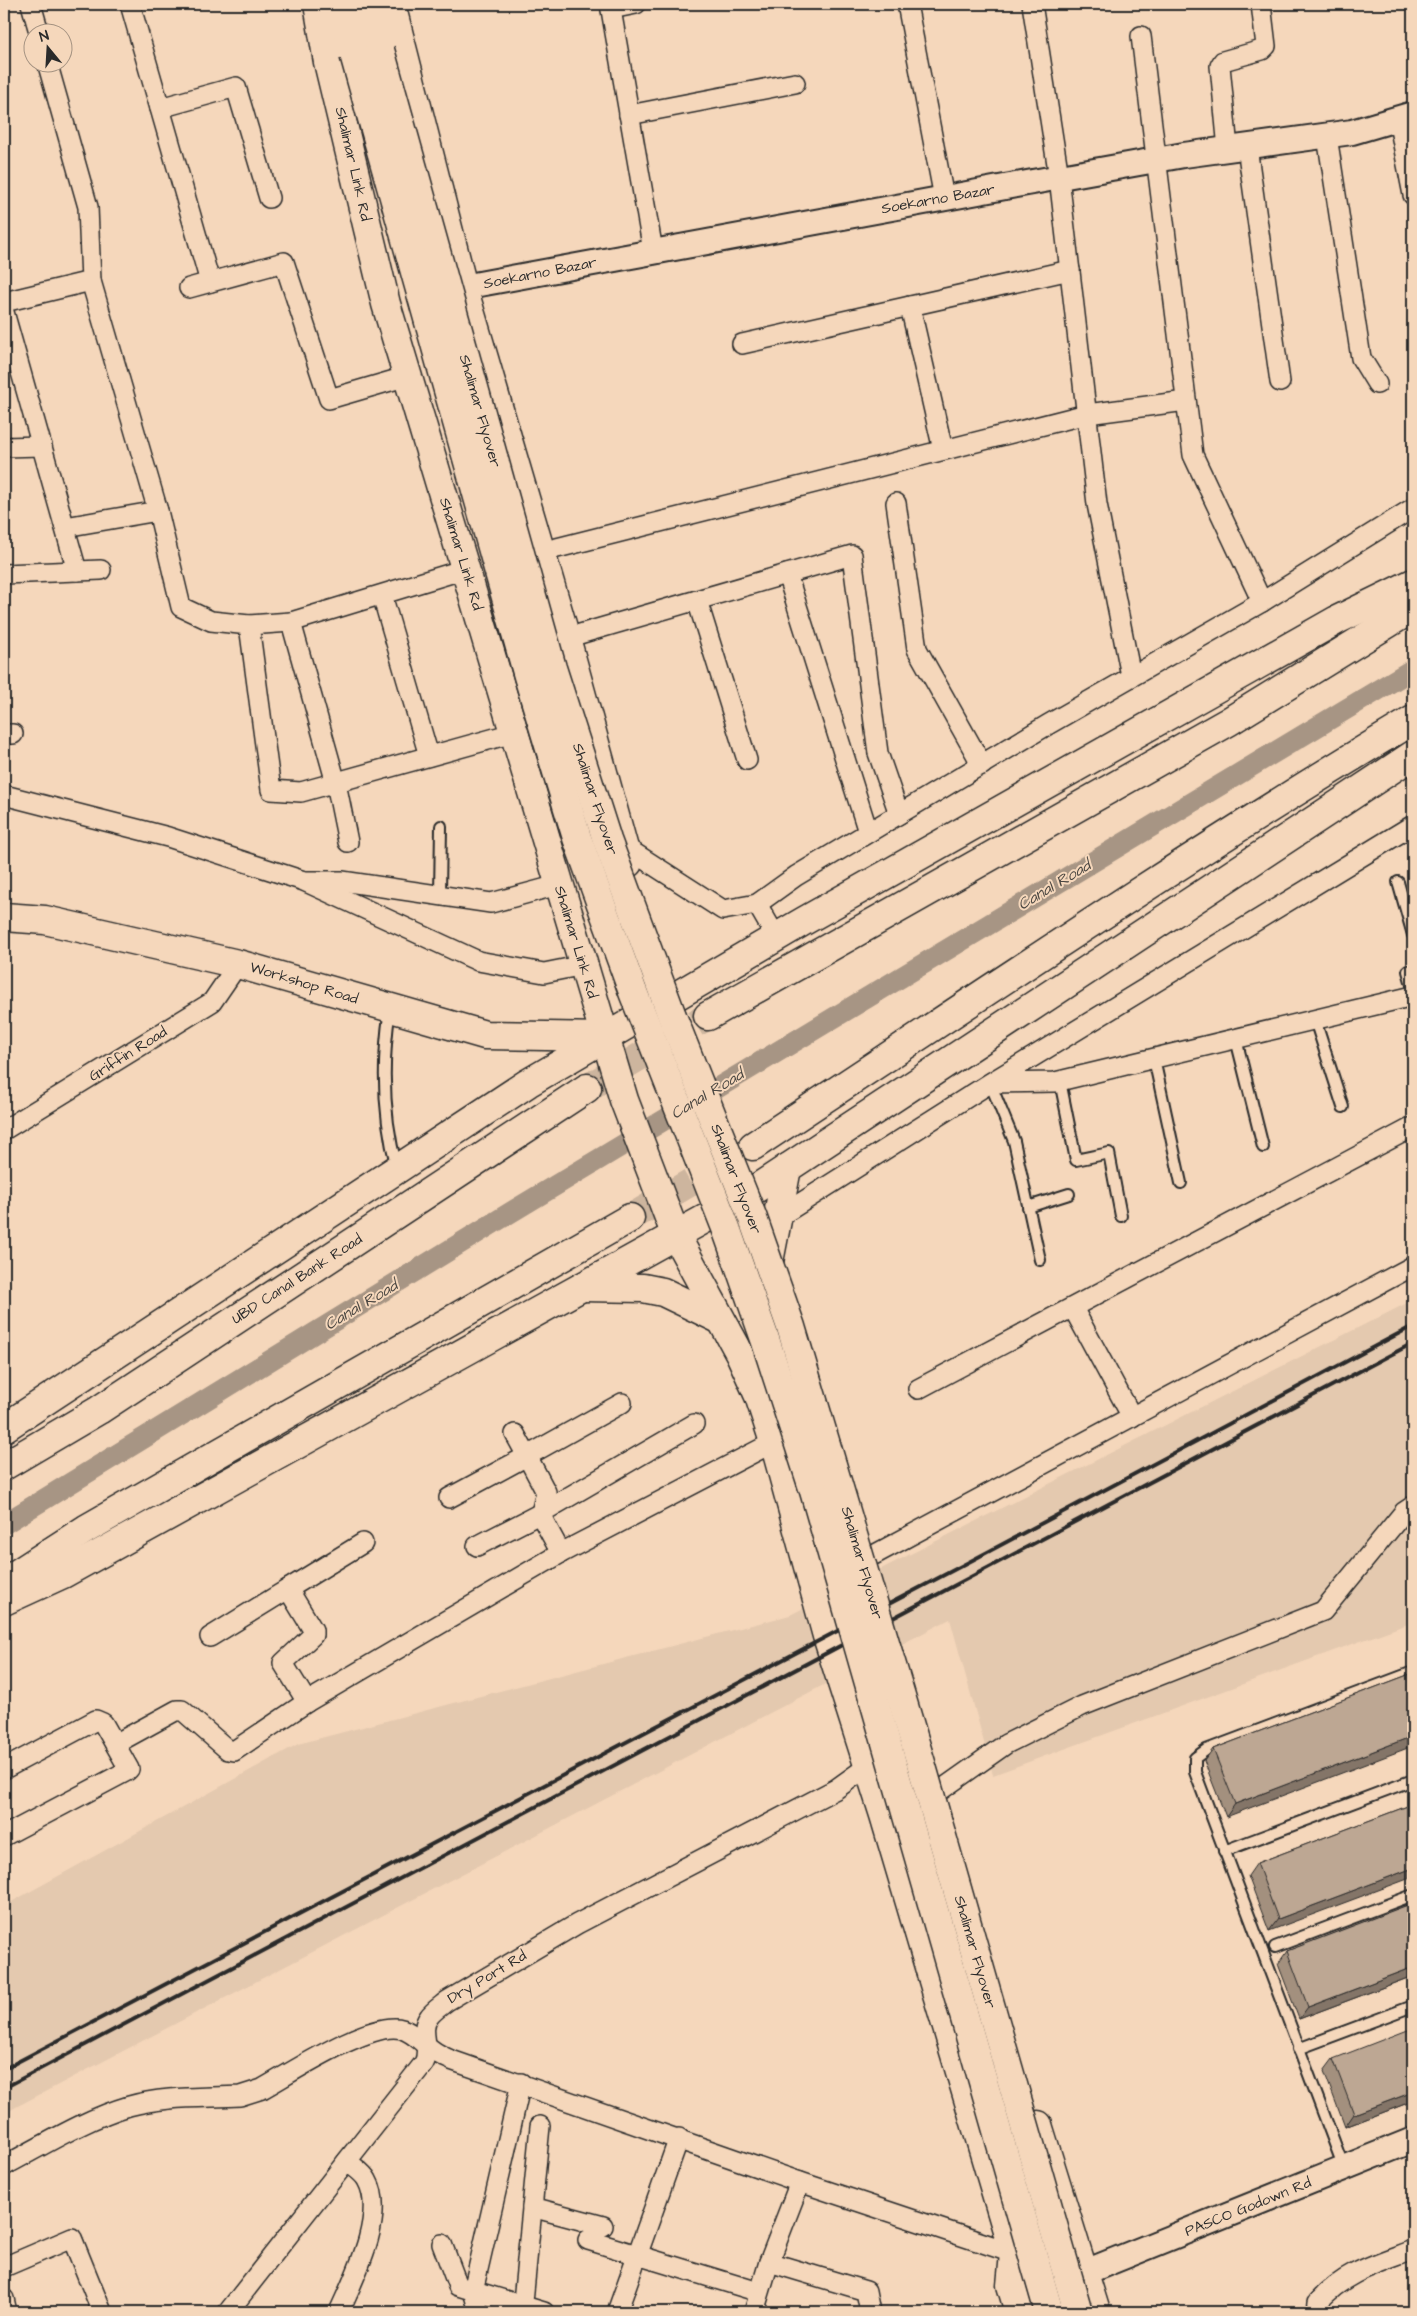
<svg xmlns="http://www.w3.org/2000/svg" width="1417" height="2316" font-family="'Architects Daughter',sans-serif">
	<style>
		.built { fill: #e4c9af }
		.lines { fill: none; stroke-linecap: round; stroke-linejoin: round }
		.canal { stroke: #a79584; stroke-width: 21 }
		.trunk-tunnel { stroke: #cdb59e; stroke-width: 28; stroke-dasharray: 28 14; stroke-linecap: butt }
		.service-casing { stroke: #2b2b2b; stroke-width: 14 }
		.minor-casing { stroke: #2b2b2b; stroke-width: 22 }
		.tertiary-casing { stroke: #2b2b2b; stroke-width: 28 }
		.secondary-casing { stroke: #2b2b2b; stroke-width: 31 }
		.trunk-casing { stroke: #2b2b2b; stroke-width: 31 }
		.service { stroke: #f5d7bb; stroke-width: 10 }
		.minor { stroke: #f5d7bb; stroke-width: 19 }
		.tertiary { stroke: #f5d7bb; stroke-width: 24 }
		.secondary { stroke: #f5d7bb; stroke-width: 28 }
		.trunk { stroke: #f5d7bb; stroke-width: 28 }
		.rail { stroke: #2b2b2b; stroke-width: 4 }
		.secondary-bridge-casing { stroke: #2b2b2b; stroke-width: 31; stroke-linecap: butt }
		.secondary-bridge { stroke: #f5d7bb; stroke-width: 28 }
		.wall { fill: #a3907e; stroke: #2b2b2b }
		.shaded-wall { fill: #847567; stroke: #2b2b2b }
		.building { fill: #bda793; stroke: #2b2b2b }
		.labels { text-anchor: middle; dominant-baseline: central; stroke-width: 4; stroke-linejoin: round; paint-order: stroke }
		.street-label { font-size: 15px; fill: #2b2b2b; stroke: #f5d7bb }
		.water-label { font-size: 16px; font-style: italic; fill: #4a4641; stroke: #f5d7bb }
	</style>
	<rect width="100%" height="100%" fill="#f5d7bb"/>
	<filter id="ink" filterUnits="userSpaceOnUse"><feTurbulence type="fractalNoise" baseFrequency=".02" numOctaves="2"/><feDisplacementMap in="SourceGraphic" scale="10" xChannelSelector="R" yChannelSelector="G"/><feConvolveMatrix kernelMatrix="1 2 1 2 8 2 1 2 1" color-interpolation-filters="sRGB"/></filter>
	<g filter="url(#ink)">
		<polygon class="built" points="1413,1300 1413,1622 993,1775 950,1619 14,2108 4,2115 4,1906 298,1744 790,1615"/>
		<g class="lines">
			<polyline class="canal" points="4,1524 513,1211 1413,669"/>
			<g class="trunk-tunnel">
				<polyline points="587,1088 708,1016"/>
				<polyline points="630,1218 725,1162"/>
			</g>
			<defs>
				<g id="service">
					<polyline points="1398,882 1413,935"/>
					<polyline points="440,895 441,826"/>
					<polyline points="1413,970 1408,971 1413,988"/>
					<path d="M390 1009C382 1061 383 1117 397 1168"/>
					<polyline points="1315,1020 1343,1107"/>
					<polyline points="1236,1039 1263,1147"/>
					<polyline points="1154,1059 1181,1183"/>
					<polyline points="1060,1081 1076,1160 1109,1153 1121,1216"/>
					<polyline points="990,1083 1014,1141 1040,1260"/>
					<polyline points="1028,1207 1069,1194"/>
					<polyline points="1224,1851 1413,1780"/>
					<polyline points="1275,1947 1413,1895"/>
					<polyline points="1298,2049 1413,2006"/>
					<polyline points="1344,2168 1195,1772 1195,1758 1206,1750 1413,1672"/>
				</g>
				<g id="minor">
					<polyline points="31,4 39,32"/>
					<polyline points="130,4 210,282"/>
					<polyline points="610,4 653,251"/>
					<polyline points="907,4 944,198"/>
					<polyline points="1032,4 1059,177 1097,504 1131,676"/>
					<polyline points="611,9 636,4"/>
					<polyline points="1141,36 1193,455 1262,602"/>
					<polyline points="47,62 88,207 91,281 158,511 181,607 211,621 249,625 291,622 465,569"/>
					<polyline points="160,108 236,87 269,198"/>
					<polyline points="629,115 795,83"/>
					<polyline points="1398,119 1413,195"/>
					<polyline points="1327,136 1361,358 1377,384"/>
					<polyline points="1247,147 1280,382"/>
					<polyline points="1228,149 1220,66 1223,61 1262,50 1266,46 1261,4"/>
					<polyline points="189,288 284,262 329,399 408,376"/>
					<polyline points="4,302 91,281"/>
					<polyline points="910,306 943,450"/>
					<polyline points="4,312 77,571"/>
					<polyline points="742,344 1070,270"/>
					<polyline points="4,447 42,446"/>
					<polyline points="896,503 917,649 982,765"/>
					<polyline points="65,527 158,511"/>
					<polyline points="541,552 1087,414 1186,401"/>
					<polyline points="4,574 101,570"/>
					<polyline points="787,574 868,832"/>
					<polyline points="382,595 429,756"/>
					<polyline points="697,600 747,760"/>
					<polyline points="291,622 336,783 348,842"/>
					<polyline points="249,625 271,790 301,792 513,733"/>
					<polyline points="566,638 852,555 878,753 899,814"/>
					<polyline points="4,734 13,734"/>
					<polyline points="4,795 168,837 304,881 478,961 544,973 584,965"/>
					<polyline points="622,845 723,910 757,904 796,876 1049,724 1262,602 1413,508"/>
					<polyline points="305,881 342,881 491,903 558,885"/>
					<polyline points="757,904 776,937"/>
					<polyline points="991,1083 1055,1082 1413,996"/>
					<polyline points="4,1130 212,1002 238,964"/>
					<polyline points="777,1218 990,1083 1413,825"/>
					<polyline points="1073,1308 1132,1417"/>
					<polyline points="918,1389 1413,1127"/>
					<polyline points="449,1498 527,1456 515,1434"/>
					<polyline points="477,1546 541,1513 694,1424"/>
					<polyline points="561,1553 542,1518 541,1513 546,1492 527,1456 622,1403"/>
					<polyline points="870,1557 1413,1266"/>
					<polyline points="288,1589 363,1543"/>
					<polyline points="210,1637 288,1589 313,1630 313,1635 283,1663 307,1702 561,1553 774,1442"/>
					<polyline points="115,1744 177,1710 182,1710 228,1750 234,1751 307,1702"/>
					<polyline points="4,1769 96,1720 103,1723 129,1769 127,1771 4,1836"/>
					<polyline points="938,1792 1006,1744 1082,1706 1323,1611 1404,1512 1413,1506"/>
					<path d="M4 2166C44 2145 85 2119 129 2106 164 2096 203 2098 240 2096L262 2089C291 2073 371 2020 402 2029 414 2033 421 2042 431 2049 437 2054 444 2057 451 2060L800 2182 1022 2256"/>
					<polyline points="532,2207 603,2226"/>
					<polyline points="588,2240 759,2292"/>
					<polyline points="442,2244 458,2286 544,2312"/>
					<polyline points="769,2262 866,2291 870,2312"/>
					<polyline points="4,2267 72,2238 102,2312"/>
					<polyline points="4,2299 7,2312"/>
					<path d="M228 2312 424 2063C432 2048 418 2031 429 2017 433 2011 441 2006 447 2001L577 1924 836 1789 868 1766"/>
					<path d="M339 2312C354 2278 387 2215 367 2180 363 2172 353 2167 347 2161"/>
					<polyline points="479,2312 473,2291 521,2083"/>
					<polyline points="522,2312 540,2126"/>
					<polyline points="617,2312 679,2138"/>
					<polyline points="754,2312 769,2262 800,2182"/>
					<path d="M1317 2312 1318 2302C1345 2272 1376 2264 1413 2250"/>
				</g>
				<g id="tertiary">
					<polyline points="463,287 1027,183 1184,155 1352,132 1413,114"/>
					<polyline points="1083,2273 1413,2140"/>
				</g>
				<g id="secondary">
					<polyline points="318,4 328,62 386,304 624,1100 676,1236 740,1354 759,1396 774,1442 827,1636 884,1815 1014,2254 1011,2285 1019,2312"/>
					<polyline points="342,4 354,54"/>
					<polyline points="368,4 380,50"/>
					<polyline points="391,4 463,287 566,638 628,863"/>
					<polyline points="4,917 45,920 238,964 485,1035 605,1037"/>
					<polyline points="1038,2125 1096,2312"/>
				</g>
				<g id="trunk">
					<polyline points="708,1016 1228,722 1413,608"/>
					<path d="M753 1146C971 1002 1188 855 1413 720"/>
					<polyline points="767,1272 787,1168"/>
					<polyline points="582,1287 643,1288 663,1292 721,1320"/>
					<polyline points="4,1428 528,1083 804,921 1337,620 1413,583"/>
					<polyline points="4,1466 99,1410 587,1088"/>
					<polyline points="4,1582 86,1529 630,1218"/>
					<polyline points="4,1601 63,1574 739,1200 1413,755"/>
				</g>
			</defs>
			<use href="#service" class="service-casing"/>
			<use href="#minor" class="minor-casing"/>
			<use href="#tertiary" class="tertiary-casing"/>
			<use href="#secondary" class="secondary-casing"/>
			<use href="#trunk" class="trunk-casing"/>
			<use href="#service" class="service"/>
			<use href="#minor" class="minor"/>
			<use href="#tertiary" class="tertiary"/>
			<use href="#secondary" class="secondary"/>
			<use href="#trunk" class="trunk"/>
			<g class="rail">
				<polyline points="4,2069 965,1564 1413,1326"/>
				<polyline points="4,2088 1413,1343"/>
			</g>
			<defs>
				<g id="secondary-bridge">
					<polyline points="380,50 552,668 607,840 672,1016 752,1216 791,1327 921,1763 1078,2312"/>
					<polyline points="354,54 528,676 577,838 633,992 726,1228 765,1339 814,1491 1049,2312"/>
				</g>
			</defs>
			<use href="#secondary-bridge" class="secondary-bridge-casing"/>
			<use href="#secondary-bridge" class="secondary-bridge"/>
		</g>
		<g class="wall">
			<polygon points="1413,1673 1226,1817 1204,1761 1213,1749"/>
			<polygon points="1413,1804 1269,1931 1248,1876 1257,1863"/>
			<polygon points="1413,1903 1413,1976 1299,2019 1278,1964 1287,1951"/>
			<polygon points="1333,2059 1413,2101 1345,2127 1324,2071"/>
		</g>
		<g class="shaded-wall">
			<polygon points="1413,1736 1413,1746 1226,1817 1235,1804"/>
			<polygon points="1413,1868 1413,1877 1269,1931 1278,1919"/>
			<polygon points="1413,1967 1413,1976 1299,2019 1308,2007"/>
			<polygon points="1413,2092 1413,2101 1345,2127 1354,2114"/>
		</g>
		<g class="building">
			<polygon points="1413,1673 1413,1736 1235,1804 1213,1749"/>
			<polygon points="1413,1804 1413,1868 1278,1919 1257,1863"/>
			<polygon points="1413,1903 1413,1967 1308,2007 1287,1951"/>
			<polygon points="1413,2028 1413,2092 1354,2114 1333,2059"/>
		</g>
	</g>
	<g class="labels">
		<g class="street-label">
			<text transform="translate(353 164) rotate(77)">Shalimar Link Rd</text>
			<text transform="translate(938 199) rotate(-10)">Soekarno Bazar</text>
			<text transform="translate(540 273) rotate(-11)">Soekarno Bazar</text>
			<text transform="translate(480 411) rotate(74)">Shalimar Flyover</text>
			<text transform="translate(461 554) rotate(73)">Shalimar Link Rd</text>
			<text transform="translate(595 799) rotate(72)">Shalimar Flyover</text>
			<text transform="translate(576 942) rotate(73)">Shalimar Link Rd</text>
			<text transform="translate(304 983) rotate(17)">Workshop Road</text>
			<text transform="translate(128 1054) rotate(-32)">Griffin Road</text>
			<text transform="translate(736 1179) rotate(69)">Shalimar Flyover</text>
			<text transform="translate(297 1279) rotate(-33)">UBD Canal Bank Road</text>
			<text transform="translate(862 1563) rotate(74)">Shalimar Flyover</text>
			<text transform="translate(975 1952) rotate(74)">Shalimar Flyover</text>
			<text transform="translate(487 1977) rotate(-31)">Dry Port Rd</text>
			<text transform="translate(1248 2207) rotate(-22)">PASCO Godown Rd</text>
		</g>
		<g class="water-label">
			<text transform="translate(1054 885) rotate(-31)">Canal Road</text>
			<text transform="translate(707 1094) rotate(-31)">Canal Road</text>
			<text transform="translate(361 1305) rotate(-31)">Canal Road</text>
		</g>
	</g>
	<rect width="1417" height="2316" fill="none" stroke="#f5d7bb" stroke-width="20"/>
	<rect x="10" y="10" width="1397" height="2296" fill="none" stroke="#2b2b2b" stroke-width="2" filter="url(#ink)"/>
	<g transform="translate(48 48) rotate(342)"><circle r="24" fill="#f5d7bb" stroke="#a49281"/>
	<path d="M0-4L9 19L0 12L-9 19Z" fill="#2b2b2b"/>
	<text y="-8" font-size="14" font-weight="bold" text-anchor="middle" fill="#2b2b2b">N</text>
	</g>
</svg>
